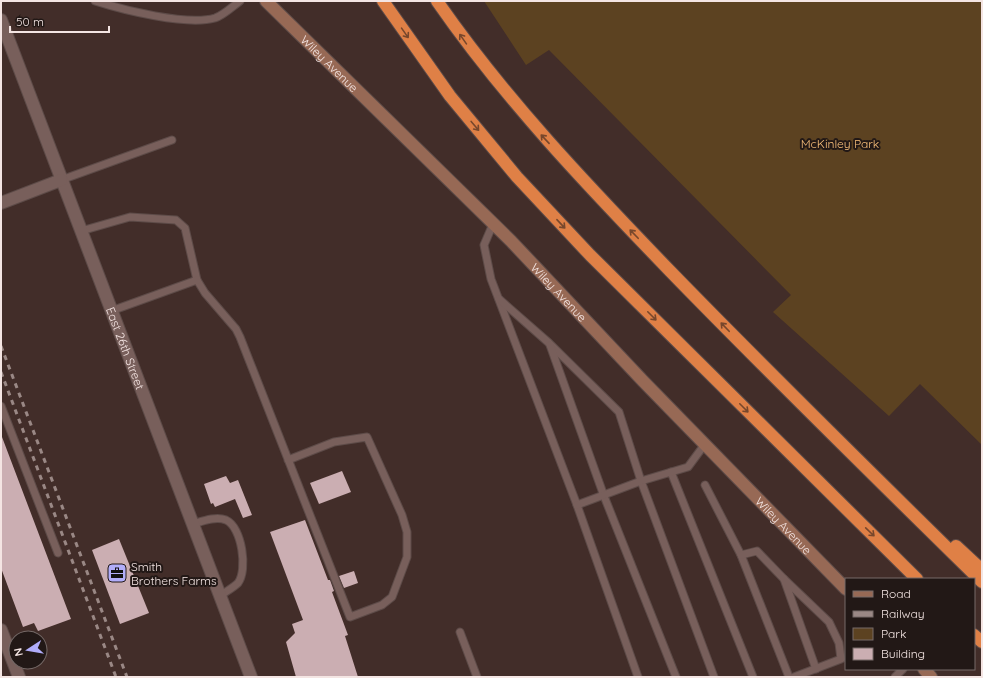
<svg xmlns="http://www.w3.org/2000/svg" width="983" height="678" font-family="Quicksand,sans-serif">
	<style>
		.park { fill: #5c4221 }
		.building { fill: #cbaeb2 }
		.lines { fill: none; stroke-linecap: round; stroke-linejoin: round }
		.lane-casing { stroke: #5d4b48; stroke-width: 9 }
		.street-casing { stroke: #5d4b48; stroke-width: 14 }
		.secondary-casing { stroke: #5d4b48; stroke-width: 14 }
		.highway-casing { stroke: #5d4b48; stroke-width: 14 }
		.lane { stroke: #785f5b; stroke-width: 7 }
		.street { stroke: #785f5b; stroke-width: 12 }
		.secondary { stroke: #976955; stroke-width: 12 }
		.highway { stroke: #df8046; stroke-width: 12 }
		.rail { stroke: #9a8885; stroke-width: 3; stroke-dasharray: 5 5; stroke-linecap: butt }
		.oneway { stroke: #77472c }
		.labels { text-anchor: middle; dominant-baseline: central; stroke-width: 4; stroke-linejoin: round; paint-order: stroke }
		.street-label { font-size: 12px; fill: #f4e5e3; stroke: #221816 }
		.park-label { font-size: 12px; fill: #fbc17b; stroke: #221816 }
		.poi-label { font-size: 12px; fill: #f4e5e3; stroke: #221816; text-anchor: start }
	</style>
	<rect width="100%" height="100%" fill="#422d29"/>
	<polygon class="park" points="484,1 982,1 982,445 920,384 889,416 773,312 791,295 549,50 526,65"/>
	<g class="building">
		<polygon points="2,437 71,619 38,631 34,623 23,627 1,568"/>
		<polygon points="342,471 351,492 319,504 310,483"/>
		<polygon points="226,476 230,483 238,480 252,515 243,518 235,499 215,507 213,503 211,504 204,484"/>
		<polygon points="305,520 328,580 330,580 334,591 332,592 348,635 345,636 358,677 296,677 286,642 295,633 292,624 303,620 270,532"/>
		<polygon points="119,539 149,613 120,624 92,550"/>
		<polygon points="354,571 358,583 344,588 339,576"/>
	</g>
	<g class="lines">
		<defs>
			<g id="lane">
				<path d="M95 1C123 10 187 26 215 18 224 15 233 6 240 1"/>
				<polyline points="61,180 172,140"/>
				<polyline points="493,224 484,245 491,279 577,505 638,677"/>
				<polyline points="81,231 130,217 176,220 185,228 197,280 205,293 236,329 240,337 350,617 382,605 392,597 407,557 407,532 402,515 367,437 334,442 288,460"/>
				<polyline points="499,299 549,343 619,412 641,481 714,677"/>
				<polyline points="111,311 197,280"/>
				<polyline points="550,345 604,496 676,677"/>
				<polyline points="1,406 58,553"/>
				<polyline points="671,472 753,677"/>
				<polyline points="705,485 741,555 789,677"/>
				<polyline points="577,505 641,481 688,467 705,444"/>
				<path d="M193 524C203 521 216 516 226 520 242 527 248 570 238 583 233 588 225 592 220 596"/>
				<polyline points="741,555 757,551 784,579 816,669"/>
				<polyline points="784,579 829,622 839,643 841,659 794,677"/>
				<polyline points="460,632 477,677"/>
				<polyline points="895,677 903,669"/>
			</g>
			<g id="street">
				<path id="s1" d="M1 20 251 677"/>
				<polyline points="1,203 61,180"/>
				<polyline points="1,630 19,677"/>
			</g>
			<g id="secondary">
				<path id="s2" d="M266 1 511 241 643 381 846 589"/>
				<polyline points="924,669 931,677"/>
			</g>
			<g id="highway">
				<polyline points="383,1 450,96 517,177 590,255 917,579"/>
				<path d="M437 1C505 99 587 185 670 271 772 376 877 479 982 582"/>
				<polyline points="956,546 982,570"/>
				<polyline points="974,635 982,642"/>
			</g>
		</defs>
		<use href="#lane" class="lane-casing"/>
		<use href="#street" class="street-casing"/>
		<use href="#secondary" class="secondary-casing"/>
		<use href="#highway" class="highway-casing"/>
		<use href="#lane" class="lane"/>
		<use href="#street" class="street"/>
		<use href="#secondary" class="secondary"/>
		<use href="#highway" class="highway"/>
		<g class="rail">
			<polyline points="1,346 127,677"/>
			<polyline points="1,372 116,677"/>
		</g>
	</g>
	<defs><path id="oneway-shaft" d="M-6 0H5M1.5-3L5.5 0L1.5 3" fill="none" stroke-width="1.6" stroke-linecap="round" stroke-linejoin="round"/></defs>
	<g class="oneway">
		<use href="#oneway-shaft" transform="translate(405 33) rotate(55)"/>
		<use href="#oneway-shaft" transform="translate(463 39) rotate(-125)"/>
		<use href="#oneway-shaft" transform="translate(475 126) rotate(50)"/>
		<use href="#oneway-shaft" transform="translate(545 139) rotate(-133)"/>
		<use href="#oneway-shaft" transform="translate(561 224) rotate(47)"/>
		<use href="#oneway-shaft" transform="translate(634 234) rotate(-134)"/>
		<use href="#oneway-shaft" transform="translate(652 316) rotate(45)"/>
		<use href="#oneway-shaft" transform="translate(725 327) rotate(-134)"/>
		<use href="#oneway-shaft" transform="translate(744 408) rotate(45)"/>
		<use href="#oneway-shaft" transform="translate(870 532) rotate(44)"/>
	</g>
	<defs>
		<symbol id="office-square" viewBox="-11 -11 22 22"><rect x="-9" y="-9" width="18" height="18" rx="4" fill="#b1adfa" stroke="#221816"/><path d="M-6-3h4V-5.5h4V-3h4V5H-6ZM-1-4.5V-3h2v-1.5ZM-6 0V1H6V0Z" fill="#111"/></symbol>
	</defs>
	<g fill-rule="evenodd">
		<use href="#office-square" x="106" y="562" width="22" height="22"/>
	</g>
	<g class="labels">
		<g class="street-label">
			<text stroke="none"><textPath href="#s2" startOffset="89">Wiley Avenue</textPath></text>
			<text stroke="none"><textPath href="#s2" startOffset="413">Wiley Avenue</textPath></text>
			<text stroke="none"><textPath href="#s1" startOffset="351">East 26th Street</textPath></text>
			<text stroke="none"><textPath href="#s2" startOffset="737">Wiley Avenue</textPath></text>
		</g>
		<g class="park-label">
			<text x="840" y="143">McKinley Park</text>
		</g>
		<g class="poi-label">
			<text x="131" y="566">Smith<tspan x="131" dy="14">Brothers Farms</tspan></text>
		</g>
	</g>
	<rect width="983" height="678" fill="none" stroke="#f4e5e3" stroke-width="4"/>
	<rect x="845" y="578" width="130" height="92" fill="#221816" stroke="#766a68"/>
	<rect x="853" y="591" width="20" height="6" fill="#976955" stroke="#766a68"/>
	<text x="881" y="598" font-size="12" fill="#f4e5e3">Road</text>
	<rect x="853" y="611" width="20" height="6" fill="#9a8885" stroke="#766a68"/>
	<text x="881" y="618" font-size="12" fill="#f4e5e3">Railway</text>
	<rect x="853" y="628" width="20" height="12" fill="#5c4221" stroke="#766a68"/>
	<text x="881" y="638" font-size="12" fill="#f4e5e3">Park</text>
	<rect x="853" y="648" width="20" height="12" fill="#cbaeb2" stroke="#766a68"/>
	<text x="881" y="658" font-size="12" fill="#f4e5e3">Building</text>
	<g transform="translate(28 650) rotate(258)"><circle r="19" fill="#221816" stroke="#766a68"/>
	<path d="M0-3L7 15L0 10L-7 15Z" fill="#b1adfa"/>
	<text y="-6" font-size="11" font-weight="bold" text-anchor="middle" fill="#f4e5e3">N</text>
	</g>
	<path d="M10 26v6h99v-6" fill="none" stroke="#f4e5e3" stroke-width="2"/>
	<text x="16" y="26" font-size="12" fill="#f4e5e3" stroke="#221816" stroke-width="3" paint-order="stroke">50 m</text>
</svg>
